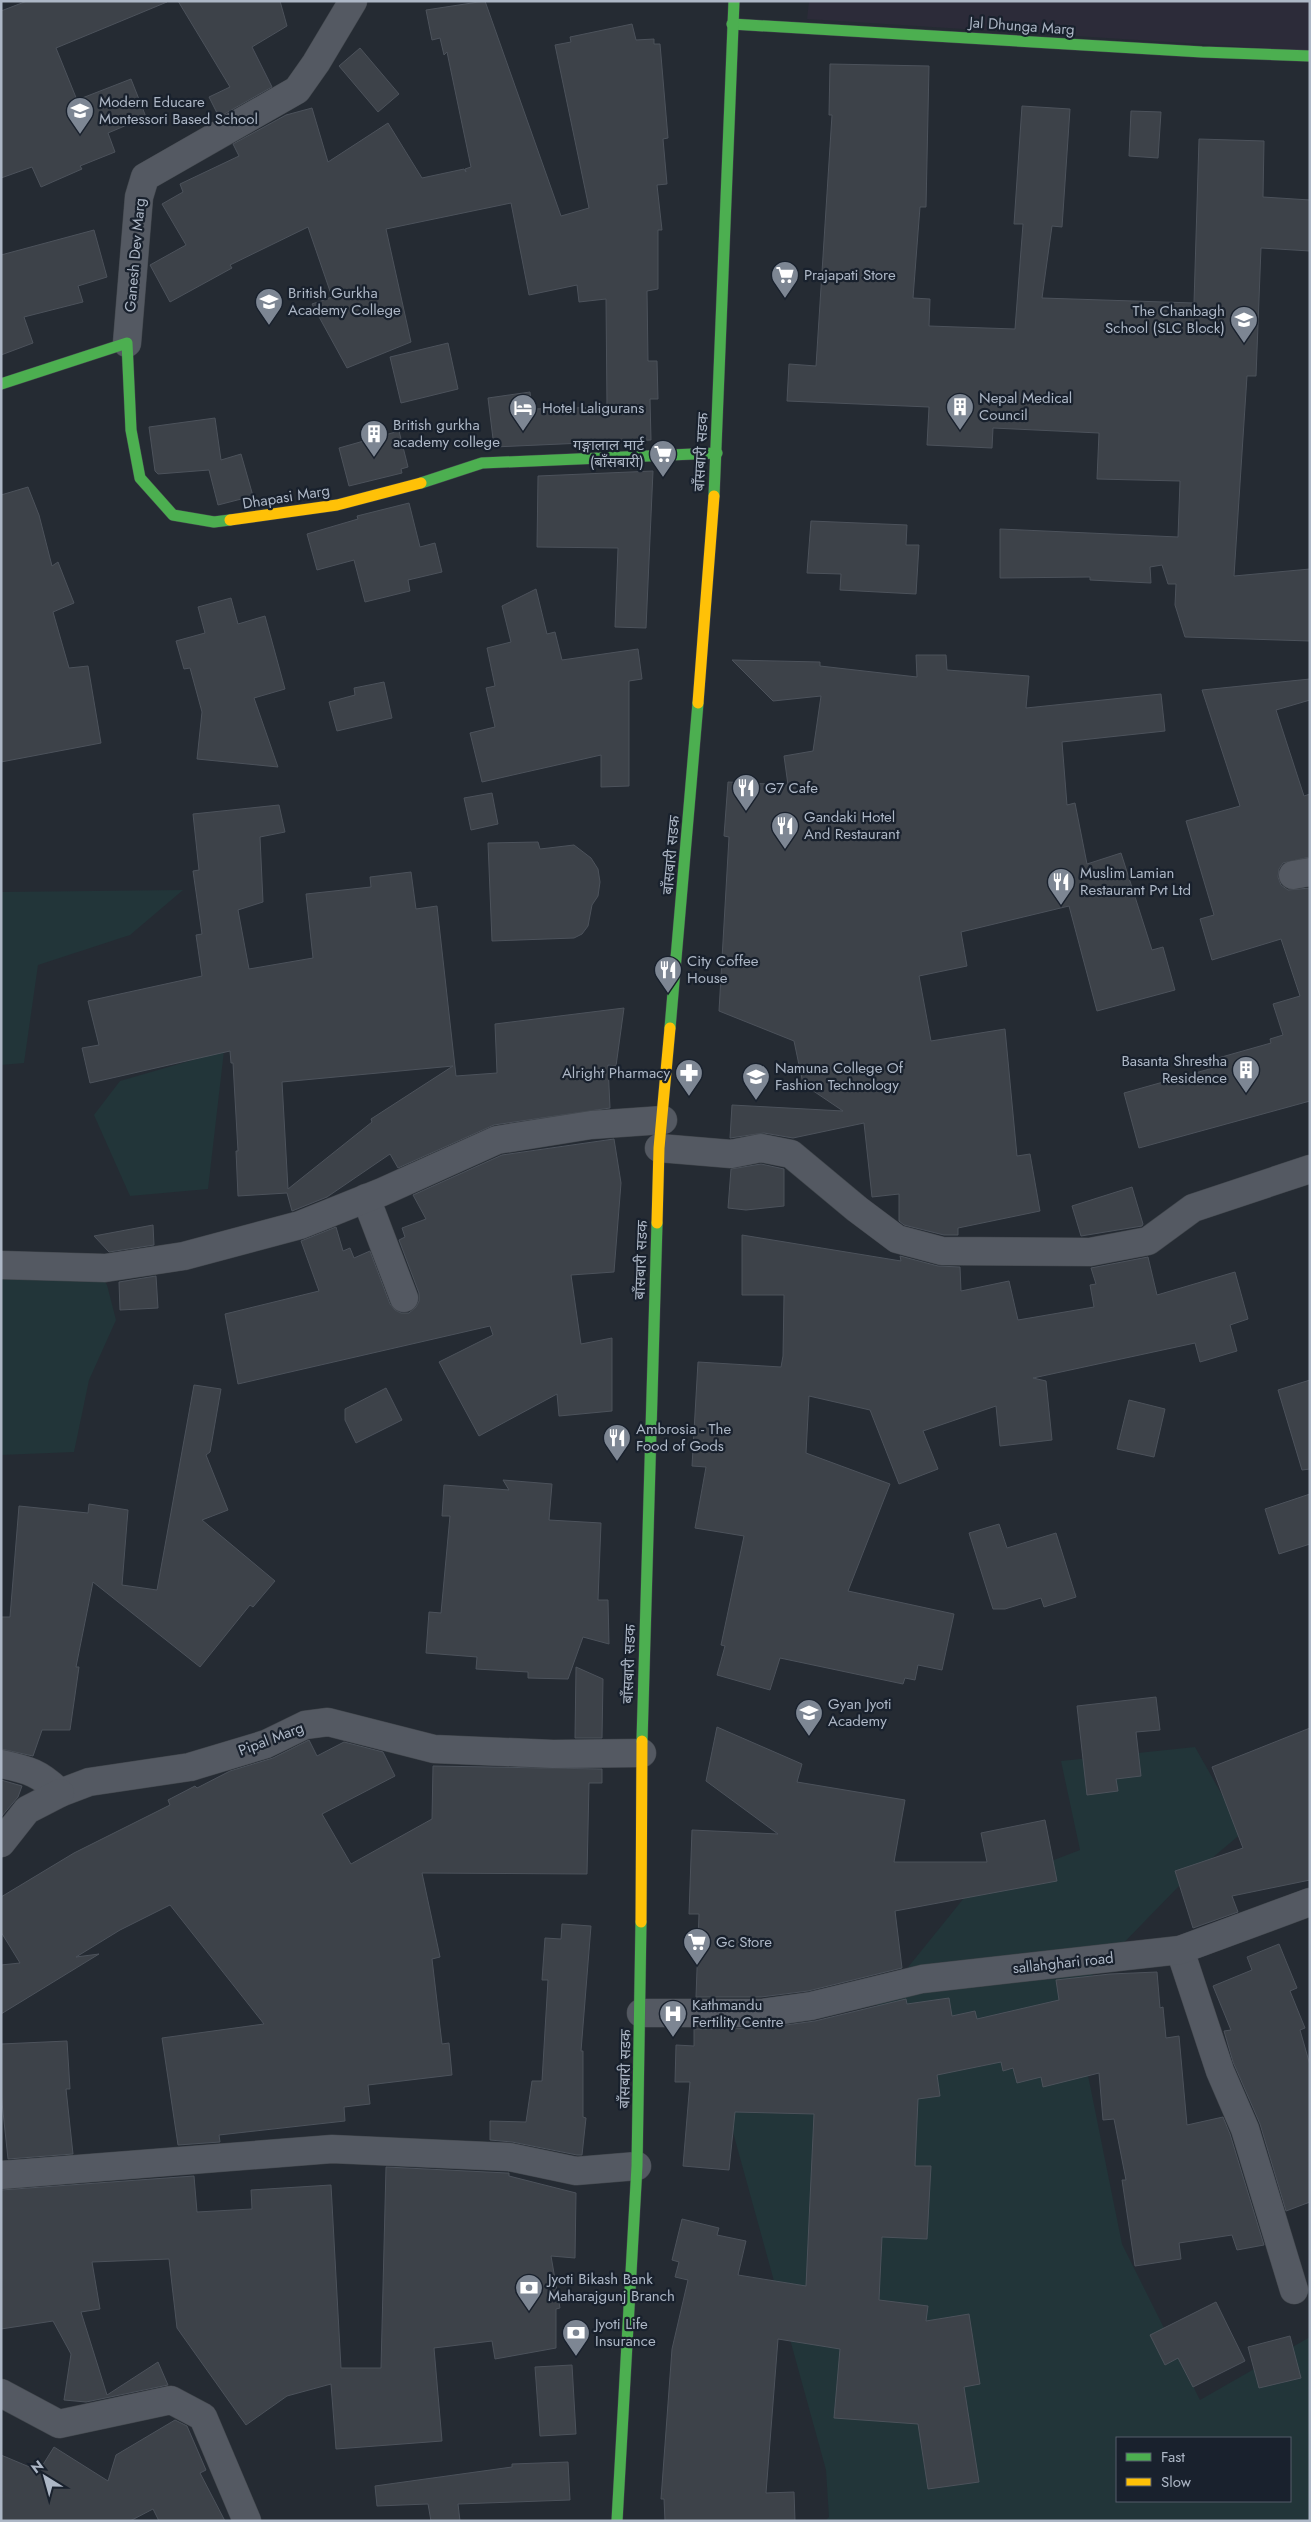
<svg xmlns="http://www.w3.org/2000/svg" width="1311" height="2522" font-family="Jost,'Noto Sans Devanagari',sans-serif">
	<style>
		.medical { fill: #2c2b39 }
		.green { fill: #223539; fill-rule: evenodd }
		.building { fill: #3d4249; stroke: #4c525b; fill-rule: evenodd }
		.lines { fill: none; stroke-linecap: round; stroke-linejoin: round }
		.street-casing { stroke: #41464c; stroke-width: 29 }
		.fast-casing { stroke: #41464c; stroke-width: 12 }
		.slow-casing { stroke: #41464c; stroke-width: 12 }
		.street { stroke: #545962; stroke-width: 28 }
		.fast { stroke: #4caf50; stroke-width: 11 }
		.slow { stroke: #ffc107; stroke-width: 11 }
		.labels { text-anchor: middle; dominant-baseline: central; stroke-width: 4.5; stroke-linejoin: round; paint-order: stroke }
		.street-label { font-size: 15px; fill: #adb7c6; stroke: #19212d }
		.poi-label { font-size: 15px; fill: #adb7c6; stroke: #19212d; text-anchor: start }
	</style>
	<rect width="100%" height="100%" fill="#252b33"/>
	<polygon class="medical" points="809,1 1310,1 1310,51 807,19"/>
	<g class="green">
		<polygon points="183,890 130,935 38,965 24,1063 1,1065 1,892"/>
		<polygon points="224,1051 208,1189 130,1196 94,1115 120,1081"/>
		<polygon points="1,1255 89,1257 107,1285 116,1320 89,1380 74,1452 1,1455"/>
		<path d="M1195 1747 1243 1832 1179 1886 1072 1996 1122 2244 1200 2400 1310 2337V2521H825L829 2517 826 2470 723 2096 808 2091 968 1893 1080 1850 1061 1761ZM1117 2438H1290V2501H1117Z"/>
	</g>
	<g class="building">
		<polygon points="27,1 167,2 56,48 77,100 131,79 146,117 108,133 115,152 80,166 82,169 41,187 32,167 1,178 1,11"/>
		<polygon points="178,1 280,1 287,26 252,47 272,87 219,117 209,97 230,87"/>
		<polygon points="485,1 561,216 589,208 555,45 571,42 570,37 632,24 636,40 654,39 654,44 660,44 668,138 663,139 667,184 657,185 662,230 658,230 658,289 647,291 648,361 657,361 658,399 650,399 651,440 494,447 488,398 530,392 532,409 607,407 606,299 579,302 577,285 529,295 511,203 386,229 411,342 347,368 312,304 332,297 308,227 230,265 232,268 170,302 150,265 186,245 162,204 183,192 180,184 239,156 233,144 286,115 312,108 328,162 388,123 422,178 464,169 466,172 465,169 471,167 447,52 444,55 440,38 432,40 426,10"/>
		<polygon points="360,48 399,94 378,112 339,66"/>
		<polygon points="830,64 929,66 926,207 920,207 913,298 930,299 929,326 1015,329 1023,224 1014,224 1022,106 1070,109 1062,227 1052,226 1042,298 1194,303 1199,139 1264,141 1263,197 1310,200 1310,251 1261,248 1256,376 1247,376 1234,576 1310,569 1310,641 1185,637 1175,605 1176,584 1168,584 1162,565 1150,567 1151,583 1090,580 1090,577 1000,578 1000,529 1178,537 1180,481 1097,479 1099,433 993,428 992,448 927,445 929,407 787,401 789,364 816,366 832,115 829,115"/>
		<polygon points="1131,111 1161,112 1158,158 1129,156"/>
		<polygon points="94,230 107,277 78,286 83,302 24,317 33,343 1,355 1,255"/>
		<polygon points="448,343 458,389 401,403 390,357"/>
		<polygon points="215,418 221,460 241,454 253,496 218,505 209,470 158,474 155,471 149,427"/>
		<polygon points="399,431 408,467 401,469 402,473 349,486 339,448"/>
		<polygon points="653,471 646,628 615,627 618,548 537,547 538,476"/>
		<polygon points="28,487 39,515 52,566 58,562 74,603 53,612 69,668 88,666 101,743 1,762 1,495"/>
		<polygon points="409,503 420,547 435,543 442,572 408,580 410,591 365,602 354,560 317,570 307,534 358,519 357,516"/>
		<polygon points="811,521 907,525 906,545 919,545 916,594 840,590 841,574 807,573"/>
		<polygon points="536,589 547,634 555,632 562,660 638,649 642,679 629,681 629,786 601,787 601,755 482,782 470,733 495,727 486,688 495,686 487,648 511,642 502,606"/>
		<polygon points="231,598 238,624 265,616 285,689 254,698 278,767 197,759 202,712 190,668 184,669 176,641 205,633 198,607"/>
		<polygon points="916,655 946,655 947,670 1029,676 1026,708 1161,694 1165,731 1062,742 1067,805 1075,803 1087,864 1121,853 1152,950 1163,947 1175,990 1097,1011 1069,906 961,932 967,966 919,976 931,1041 1005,1029 1017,1156 1030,1154 1040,1211 958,1228 958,1235 944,1235 904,1225 899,1221 899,1194 872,1197 864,1123 793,1138 764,1133 730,1138 732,1105 843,1111 803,1084 794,1041 719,1011 729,837 724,836 728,782 788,785 784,756 813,751 821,696 773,701 732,660 820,662 820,666 917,677"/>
		<polygon points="1310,679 1310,700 1276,710 1304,796 1310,794 1310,857 1283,863 1279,869 1278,877 1281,885 1288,890 1310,888 1310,1101 1139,1148 1124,1093 1213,1068 1211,1060 1271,1043 1270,1039 1283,1035 1273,1004 1300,996 1281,939 1212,960 1200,919 1214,915 1186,821 1240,806 1202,690"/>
		<polygon points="384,682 392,718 337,731 329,702 355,695 354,688"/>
		<polygon points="492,793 498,824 471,830 464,798"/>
		<path d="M279 805 285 832 260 837 263 902 238 910 249 969 313 958 306 894 371 887 370 877 411 872 416 909 437 906 456 1076 497 1073 495 1024 624 1008 616 1066 608 1065 610 1108 494 1125 398 1168 390 1154 327 1197 292 1211 287 1193 238 1196 236 1151H238L233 1063H231L230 1051 90 1083 82 1048 99 1045 88 1001 202 976 196 935 202 934 193 871 199 870 193 814ZM453 1066 371 1119 372 1122 288 1189 282 1082Z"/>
		<polygon points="538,842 540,849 574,845 591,858 598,869 600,882 598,896 592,905 588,926 582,934 574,938 492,941 488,843"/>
		<polygon points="614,1139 621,1183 614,1272 571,1275 581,1344 612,1338 612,1411 559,1416 557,1394 479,1436 439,1362 493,1335 490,1326 238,1384 225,1314 319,1291 301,1241 336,1227 343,1251 350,1248 354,1258 370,1251 390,1304 395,1310 401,1313 409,1313 416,1307 419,1301 419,1293 399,1240 405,1237 402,1228 426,1219 413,1195 502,1155"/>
		<polygon points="761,1164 784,1169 784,1206 746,1210 728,1208 731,1169"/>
		<polygon points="1132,1187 1143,1224 1142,1226 1081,1236 1072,1206"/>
		<polygon points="153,1225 154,1245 109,1252 94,1236"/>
		<polygon points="742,1235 901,1261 900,1256 938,1266 960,1267 961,1291 1009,1281 1018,1320 1094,1307 1090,1285 1096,1284 1091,1268 1148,1257 1157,1295 1235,1272 1248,1319 1230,1325 1237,1351 1200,1362 1195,1343 1033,1378 1046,1381 1052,1440 1000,1446 996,1406 923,1431 938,1469 899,1484 870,1410 809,1396 806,1453 890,1484 848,1591 954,1614 942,1670 918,1665 915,1680 905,1678 903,1684 780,1658 770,1690 717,1675 725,1646 721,1645 744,1536 695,1528 706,1467 692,1466 698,1362 781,1367 783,1356 784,1295 742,1295"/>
		<polygon points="156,1276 158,1308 120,1310 119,1282"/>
		<polygon points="1310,1380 1310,1469 1302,1470 1278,1390"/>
		<polygon points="194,1385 221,1389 210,1452 206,1455 228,1510 202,1520 275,1581 253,1607 250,1605 200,1667 93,1582 76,1667 79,1667 70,1730 42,1730 33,1756 1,1749 1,1617 10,1617 19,1506 88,1513 89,1504 128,1510 122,1585 157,1590"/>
		<polygon points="386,1388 402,1420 356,1443 345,1420 345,1409"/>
		<polygon points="1129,1400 1165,1409 1154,1457 1117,1449"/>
		<polygon points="503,1480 552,1484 549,1520 601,1523 598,1600 608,1600 609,1644 583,1637 568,1679 528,1678 528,1672 476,1669 477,1657 426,1653 429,1612 441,1613 450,1516 442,1516 444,1485 509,1490"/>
		<polygon points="1310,1494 1310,1544 1279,1554 1265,1509"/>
		<polygon points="999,1524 1007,1548 1056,1533 1076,1597 1044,1607 1041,1598 1005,1609 993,1609 969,1533"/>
		<polygon points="576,1667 603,1679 602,1738 575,1738"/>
		<polygon points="1156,1697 1160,1730 1136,1732 1141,1776 1116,1779 1118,1791 1087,1795 1077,1706"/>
		<polygon points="717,1727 802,1764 797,1782 905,1800 894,1862 987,1862 981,1833 1045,1820 1057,1881 895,1911 902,1968 808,1991 761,1997 696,1997 699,1914 689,1914 692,1830 778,1834 706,1781"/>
		<polygon points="1310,1728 1310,1880 1232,1896 1238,1912 1193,1928 1175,1871 1243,1848 1212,1767"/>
		<polygon points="309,1740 317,1756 344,1742 383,1752 395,1776 322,1814 351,1864 432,1819 433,1766 602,1769 602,1783 589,1783 587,1874 422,1873 440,1957 432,1959 442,2044 449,2043 452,2075 368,2085 370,2104 344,2107 345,2121 219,2135 220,2142 178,2145 162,2038 264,2024 170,1905 120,1930 76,1957 99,1954 1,2014 1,1965 20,1963 1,1932 1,1897 74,1853 170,1805 168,1800 195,1786 197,1788 230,1771 273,1758"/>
		<polygon points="1,1780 22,1786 18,1797 1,1817"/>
		<polygon points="562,1924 591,1926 581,2051 583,2051 583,2117 586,2118 582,2155 577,2155 512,2142 490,2140 490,2121 526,2122 532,2081 542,2081 548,1980 542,1980 545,1938 561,1939"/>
		<polygon points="1279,1944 1297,1988 1290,1991 1305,2028 1300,2030 1310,2065 1310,2202 1286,2211 1260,2124 1233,2062 1224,2031 1231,2030 1213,1986 1252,1970 1247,1957"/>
		<polygon points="1157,1972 1160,2008 1163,2007 1166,2038 1179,2036 1187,2125 1223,2117 1230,2134 1264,2245 1237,2250 1232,2235 1179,2243 1181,2259 1135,2266 1122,2180 1126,2180 1114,2119 1103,2120 1099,2073 1043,2087 1041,2077 1017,2083 1013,2068 1003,2071 1001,2062 937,2075 940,2096 918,2099 915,2166 931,2166 927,2239 882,2237 879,2300 928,2306 926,2321 969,2314 980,2384 964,2387 979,2482 928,2489 918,2424 834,2418 840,2349 778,2339 766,2493 794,2492 795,2521 665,2521 664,2499 661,2499 672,2349 688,2280 675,2277 679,2262 672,2260 682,2219 719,2228 717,2235 746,2241 738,2275 806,2286 814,2114 735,2112 729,2170 683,2166 690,2082 675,2082 676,2045 694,2046 694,2029 764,2028 815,2021 906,1999 907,2004 949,1998 952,2016 975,2011 977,2019 1059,2000 1056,1980 1110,1974"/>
		<polygon points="67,2041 70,2089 66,2089 73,2154 8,2159 1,2093 1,2044"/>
		<polygon points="386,2167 507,2173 509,2173 509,2176 576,2193 575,2258 551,2256 560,2308 556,2309 556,2348 495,2359 492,2341 434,2348 442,2441 336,2449 331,2384 287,2396 246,2425 177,2328 169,2259 92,2262 100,2309 81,2312 107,2395 158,2362 168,2385 86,2402 64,2400 71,2354 53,2321 1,2329 1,2190 194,2176 197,2212 252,2209 251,2190 331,2185 341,2368 381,2368"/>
		<polygon points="1216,2302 1245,2361 1193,2387 1178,2358 1165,2365 1150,2335"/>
		<polygon points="1290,2336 1301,2378 1259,2388 1248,2347"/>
		<polygon points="572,2365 576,2434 540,2436 535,2367"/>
		<polygon points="175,2420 187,2426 206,2470 200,2473 225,2521 159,2521 153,2509 130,2521 1,2521 1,2455 39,2471 54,2447 108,2481 116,2455"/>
		<polygon points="568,2462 570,2500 458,2504 460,2521 431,2521 428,2504 377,2506 375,2486 512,2467 512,2464"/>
	</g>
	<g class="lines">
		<defs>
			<g id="street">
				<polyline points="127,343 139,197 145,177 297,90 316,63 353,1"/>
				<polyline points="1293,875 1310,872"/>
				<polyline points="659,1148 731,1154 761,1148 791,1154 857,1209 897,1239 942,1251 1090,1252 1148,1241 1193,1208 1310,1169"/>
				<polyline points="366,1198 404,1298"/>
				<polyline points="1,1265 105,1268 184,1256 300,1225 382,1192 497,1140 591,1125 663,1120"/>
				<path d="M1 1764C29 1770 40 1773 60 1793L89 1782 190 1767 266 1744 305 1725 328 1722 434 1749 553 1754 642 1753"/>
				<polyline points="1,1843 27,1810 60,1793"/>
				<polyline points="1180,1950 1220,2071 1245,2129 1294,2290"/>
				<polyline points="641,2013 762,2013 811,2006 922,1979 1180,1950 1310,1902"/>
				<polyline points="1,2175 332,2149 509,2157 576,2171 637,2166"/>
				<polyline points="1,2393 59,2424 171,2400 203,2417 247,2521"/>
			</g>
			<g id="fast">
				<polyline points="732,24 1202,52 1310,56"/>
				<polyline points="1,384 127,343 131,430 140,478 173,515 214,522 230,520"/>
				<polyline points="421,483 482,463 717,453"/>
				<polyline points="714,496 734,1"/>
				<polyline points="670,1028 698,703"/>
				<polyline points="642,1741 657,1223"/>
				<polyline points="617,2521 637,2166 641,1922"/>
			</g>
			<g id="slow">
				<polyline points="230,520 337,505 421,483"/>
				<polyline points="698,703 714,496"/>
				<polyline points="657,1223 659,1148 670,1028"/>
				<polyline points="641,1922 642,1741"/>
			</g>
		</defs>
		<use href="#street" class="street-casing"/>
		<use href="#fast" class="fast-casing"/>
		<use href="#slow" class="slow-casing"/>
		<use href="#street" class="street"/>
		<use href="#fast" class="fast"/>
		<use href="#slow" class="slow"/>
	</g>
	<defs>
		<symbol id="school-pin" viewBox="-11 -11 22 30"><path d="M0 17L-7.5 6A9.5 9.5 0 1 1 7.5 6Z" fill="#7d8693" stroke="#19212d"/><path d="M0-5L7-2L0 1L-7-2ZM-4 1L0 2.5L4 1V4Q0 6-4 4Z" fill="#fff"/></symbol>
		<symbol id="supermarket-pin" viewBox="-11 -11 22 30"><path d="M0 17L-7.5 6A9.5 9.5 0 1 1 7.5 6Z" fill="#7d8693" stroke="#19212d"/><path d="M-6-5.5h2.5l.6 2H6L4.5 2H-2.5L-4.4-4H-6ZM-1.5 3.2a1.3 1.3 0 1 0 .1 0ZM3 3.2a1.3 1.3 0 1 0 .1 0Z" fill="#fff"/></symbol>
		<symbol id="university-pin" viewBox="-11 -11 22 30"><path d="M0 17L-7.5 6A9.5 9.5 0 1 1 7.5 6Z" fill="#7d8693" stroke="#19212d"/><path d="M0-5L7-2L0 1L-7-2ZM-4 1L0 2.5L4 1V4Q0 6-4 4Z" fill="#fff"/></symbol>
		<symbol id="building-pin" viewBox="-11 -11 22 30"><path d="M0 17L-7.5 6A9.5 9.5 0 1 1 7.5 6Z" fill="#7d8693" stroke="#19212d"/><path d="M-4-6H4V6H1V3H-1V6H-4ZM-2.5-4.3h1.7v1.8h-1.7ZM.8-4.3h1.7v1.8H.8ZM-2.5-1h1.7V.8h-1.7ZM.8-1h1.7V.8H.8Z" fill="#fff"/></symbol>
		<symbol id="hotel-pin" viewBox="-11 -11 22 30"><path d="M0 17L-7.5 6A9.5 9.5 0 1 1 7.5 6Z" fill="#7d8693" stroke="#19212d"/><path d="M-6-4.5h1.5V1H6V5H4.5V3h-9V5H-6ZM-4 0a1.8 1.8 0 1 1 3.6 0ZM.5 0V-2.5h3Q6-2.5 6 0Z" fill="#fff"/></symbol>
		<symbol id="restaurant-pin" viewBox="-11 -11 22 30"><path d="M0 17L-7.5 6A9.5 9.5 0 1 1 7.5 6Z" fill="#7d8693" stroke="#19212d"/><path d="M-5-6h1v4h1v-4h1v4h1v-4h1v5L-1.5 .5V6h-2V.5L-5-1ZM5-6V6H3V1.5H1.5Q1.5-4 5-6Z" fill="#fff"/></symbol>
		<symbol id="pharmacy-pin" viewBox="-11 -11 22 30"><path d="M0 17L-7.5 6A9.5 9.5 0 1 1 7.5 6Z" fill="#7d8693" stroke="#19212d"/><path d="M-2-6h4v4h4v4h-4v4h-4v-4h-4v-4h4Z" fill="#fff"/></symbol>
		<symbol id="hospital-pin" viewBox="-11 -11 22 30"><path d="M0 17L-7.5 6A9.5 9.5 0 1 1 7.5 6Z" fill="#7d8693" stroke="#19212d"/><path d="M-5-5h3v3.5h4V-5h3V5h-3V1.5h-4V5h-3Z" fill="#fff"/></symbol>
		<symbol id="bank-pin" viewBox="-11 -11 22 30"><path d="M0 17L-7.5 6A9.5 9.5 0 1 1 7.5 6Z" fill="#7d8693" stroke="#19212d"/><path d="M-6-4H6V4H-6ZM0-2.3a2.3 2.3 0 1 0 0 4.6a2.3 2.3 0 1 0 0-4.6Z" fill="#fff"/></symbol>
	</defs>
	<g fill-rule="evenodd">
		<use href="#school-pin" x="64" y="95" width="32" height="43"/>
		<use href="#supermarket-pin" x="769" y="259" width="32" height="43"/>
		<use href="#university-pin" x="253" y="286" width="32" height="43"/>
		<use href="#school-pin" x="1228" y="304" width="32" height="43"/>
		<use href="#building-pin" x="944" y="391" width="32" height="43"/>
		<use href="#hotel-pin" x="507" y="392" width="32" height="43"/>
		<use href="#building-pin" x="358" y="418" width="32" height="43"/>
		<use href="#supermarket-pin" x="647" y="438" width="32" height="43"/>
		<use href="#restaurant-pin" x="730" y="772" width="32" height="43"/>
		<use href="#restaurant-pin" x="769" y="810" width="32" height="43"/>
		<use href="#restaurant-pin" x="1045" y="866" width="32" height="43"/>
		<use href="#restaurant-pin" x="652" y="954" width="32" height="43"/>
		<use href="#building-pin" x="1230" y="1054" width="32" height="43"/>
		<use href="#pharmacy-pin" x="673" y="1057" width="32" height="43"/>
		<use href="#university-pin" x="740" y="1061" width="32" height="43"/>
		<use href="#restaurant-pin" x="601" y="1422" width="32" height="43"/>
		<use href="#school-pin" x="793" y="1697" width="32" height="43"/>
		<use href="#supermarket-pin" x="681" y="1926" width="32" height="43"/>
		<use href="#hospital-pin" x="657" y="1998" width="32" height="43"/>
		<use href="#bank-pin" x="513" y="2272" width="32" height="43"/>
		<use href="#bank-pin" x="560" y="2317" width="32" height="43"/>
	</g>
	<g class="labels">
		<g class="street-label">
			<text transform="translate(1022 26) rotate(4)">Jal Dhunga Marg</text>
			<text transform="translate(135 255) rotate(-85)">Ganesh Dev Marg</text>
			<text transform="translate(701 452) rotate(-87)">बाँसबारी सडक</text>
			<text transform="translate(286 497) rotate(-9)">Dhapasi Marg</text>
			<text transform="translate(671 855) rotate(-85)">बाँसबारी सडक</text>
			<text transform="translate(641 1260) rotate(-88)">बाँसबारी सडक</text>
			<text transform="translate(629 1664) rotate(-88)">बाँसबारी सडक</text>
			<text transform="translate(271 1739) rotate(-21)">Pipal Marg</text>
			<text transform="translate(1063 1963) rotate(-6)">sallahghari road</text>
			<text transform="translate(625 2069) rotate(-89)">बाँसबारी सडक</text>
		</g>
		<g class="poi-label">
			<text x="99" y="102">Modern Educare<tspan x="99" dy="17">Montessori Based School</tspan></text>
			<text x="804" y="275">Prajapati Store</text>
			<text x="288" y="293">British Gurkha<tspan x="288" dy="17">Academy College</tspan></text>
			<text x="1225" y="311" text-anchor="end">The Chanbagh<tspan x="1225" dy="17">School (SLC Block)</tspan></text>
			<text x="979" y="398">Nepal Medical<tspan x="979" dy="17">Council</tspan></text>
			<text x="542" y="408">Hotel Laligurans</text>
			<text x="393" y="425">British gurkha<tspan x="393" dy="17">academy college</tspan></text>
			<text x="644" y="445" text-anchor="end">गङ्गालाल मार्ट<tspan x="644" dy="17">(बाँसबारी)</tspan></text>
			<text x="765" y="788">G7 Cafe</text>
			<text x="804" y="817">Gandaki Hotel<tspan x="804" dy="17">And Restaurant</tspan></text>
			<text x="1080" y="873">Muslim Lamian<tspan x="1080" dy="17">Restaurant Pvt Ltd</tspan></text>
			<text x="687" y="961">City Coffee<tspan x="687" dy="17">House</tspan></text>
			<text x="1227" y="1061" text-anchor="end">Basanta Shrestha<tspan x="1227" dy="17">Residence</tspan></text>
			<text x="775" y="1068">Namuna College Of<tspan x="775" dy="17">Fashion Technology</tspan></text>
			<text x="670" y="1073" text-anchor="end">Alright Pharmacy</text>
			<text x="636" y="1429">Ambrosia - The<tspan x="636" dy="17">Food of Gods</tspan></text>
			<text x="828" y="1704">Gyan Jyoti<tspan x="828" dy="17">Academy</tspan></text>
			<text x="716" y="1942">Gc Store</text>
			<text x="692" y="2005">Kathmandu<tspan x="692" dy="17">Fertility Centre</tspan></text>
			<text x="548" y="2279">Jyoti Bikash Bank<tspan x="548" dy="17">Maharajgunj Branch</tspan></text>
			<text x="595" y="2324">Jyoti Life<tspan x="595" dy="17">Insurance</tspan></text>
		</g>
	</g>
	<rect width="1311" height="2522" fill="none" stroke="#adb7c6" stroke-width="5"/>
	<rect x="1116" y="2437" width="175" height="65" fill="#19212d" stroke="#545d6a"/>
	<rect x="1126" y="2453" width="25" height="8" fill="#4caf50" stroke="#545d6a"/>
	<text x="1161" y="2462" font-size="15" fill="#adb7c6">Fast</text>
	<rect x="1126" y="2478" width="25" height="8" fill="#ffc107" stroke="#545d6a"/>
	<text x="1161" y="2487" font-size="15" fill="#adb7c6">Slow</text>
	<g transform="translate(45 2477) rotate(323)" stroke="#19212d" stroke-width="4" paint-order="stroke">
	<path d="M0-4L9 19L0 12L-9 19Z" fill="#adb7c6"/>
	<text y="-8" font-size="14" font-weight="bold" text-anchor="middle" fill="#adb7c6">N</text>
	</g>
</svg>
